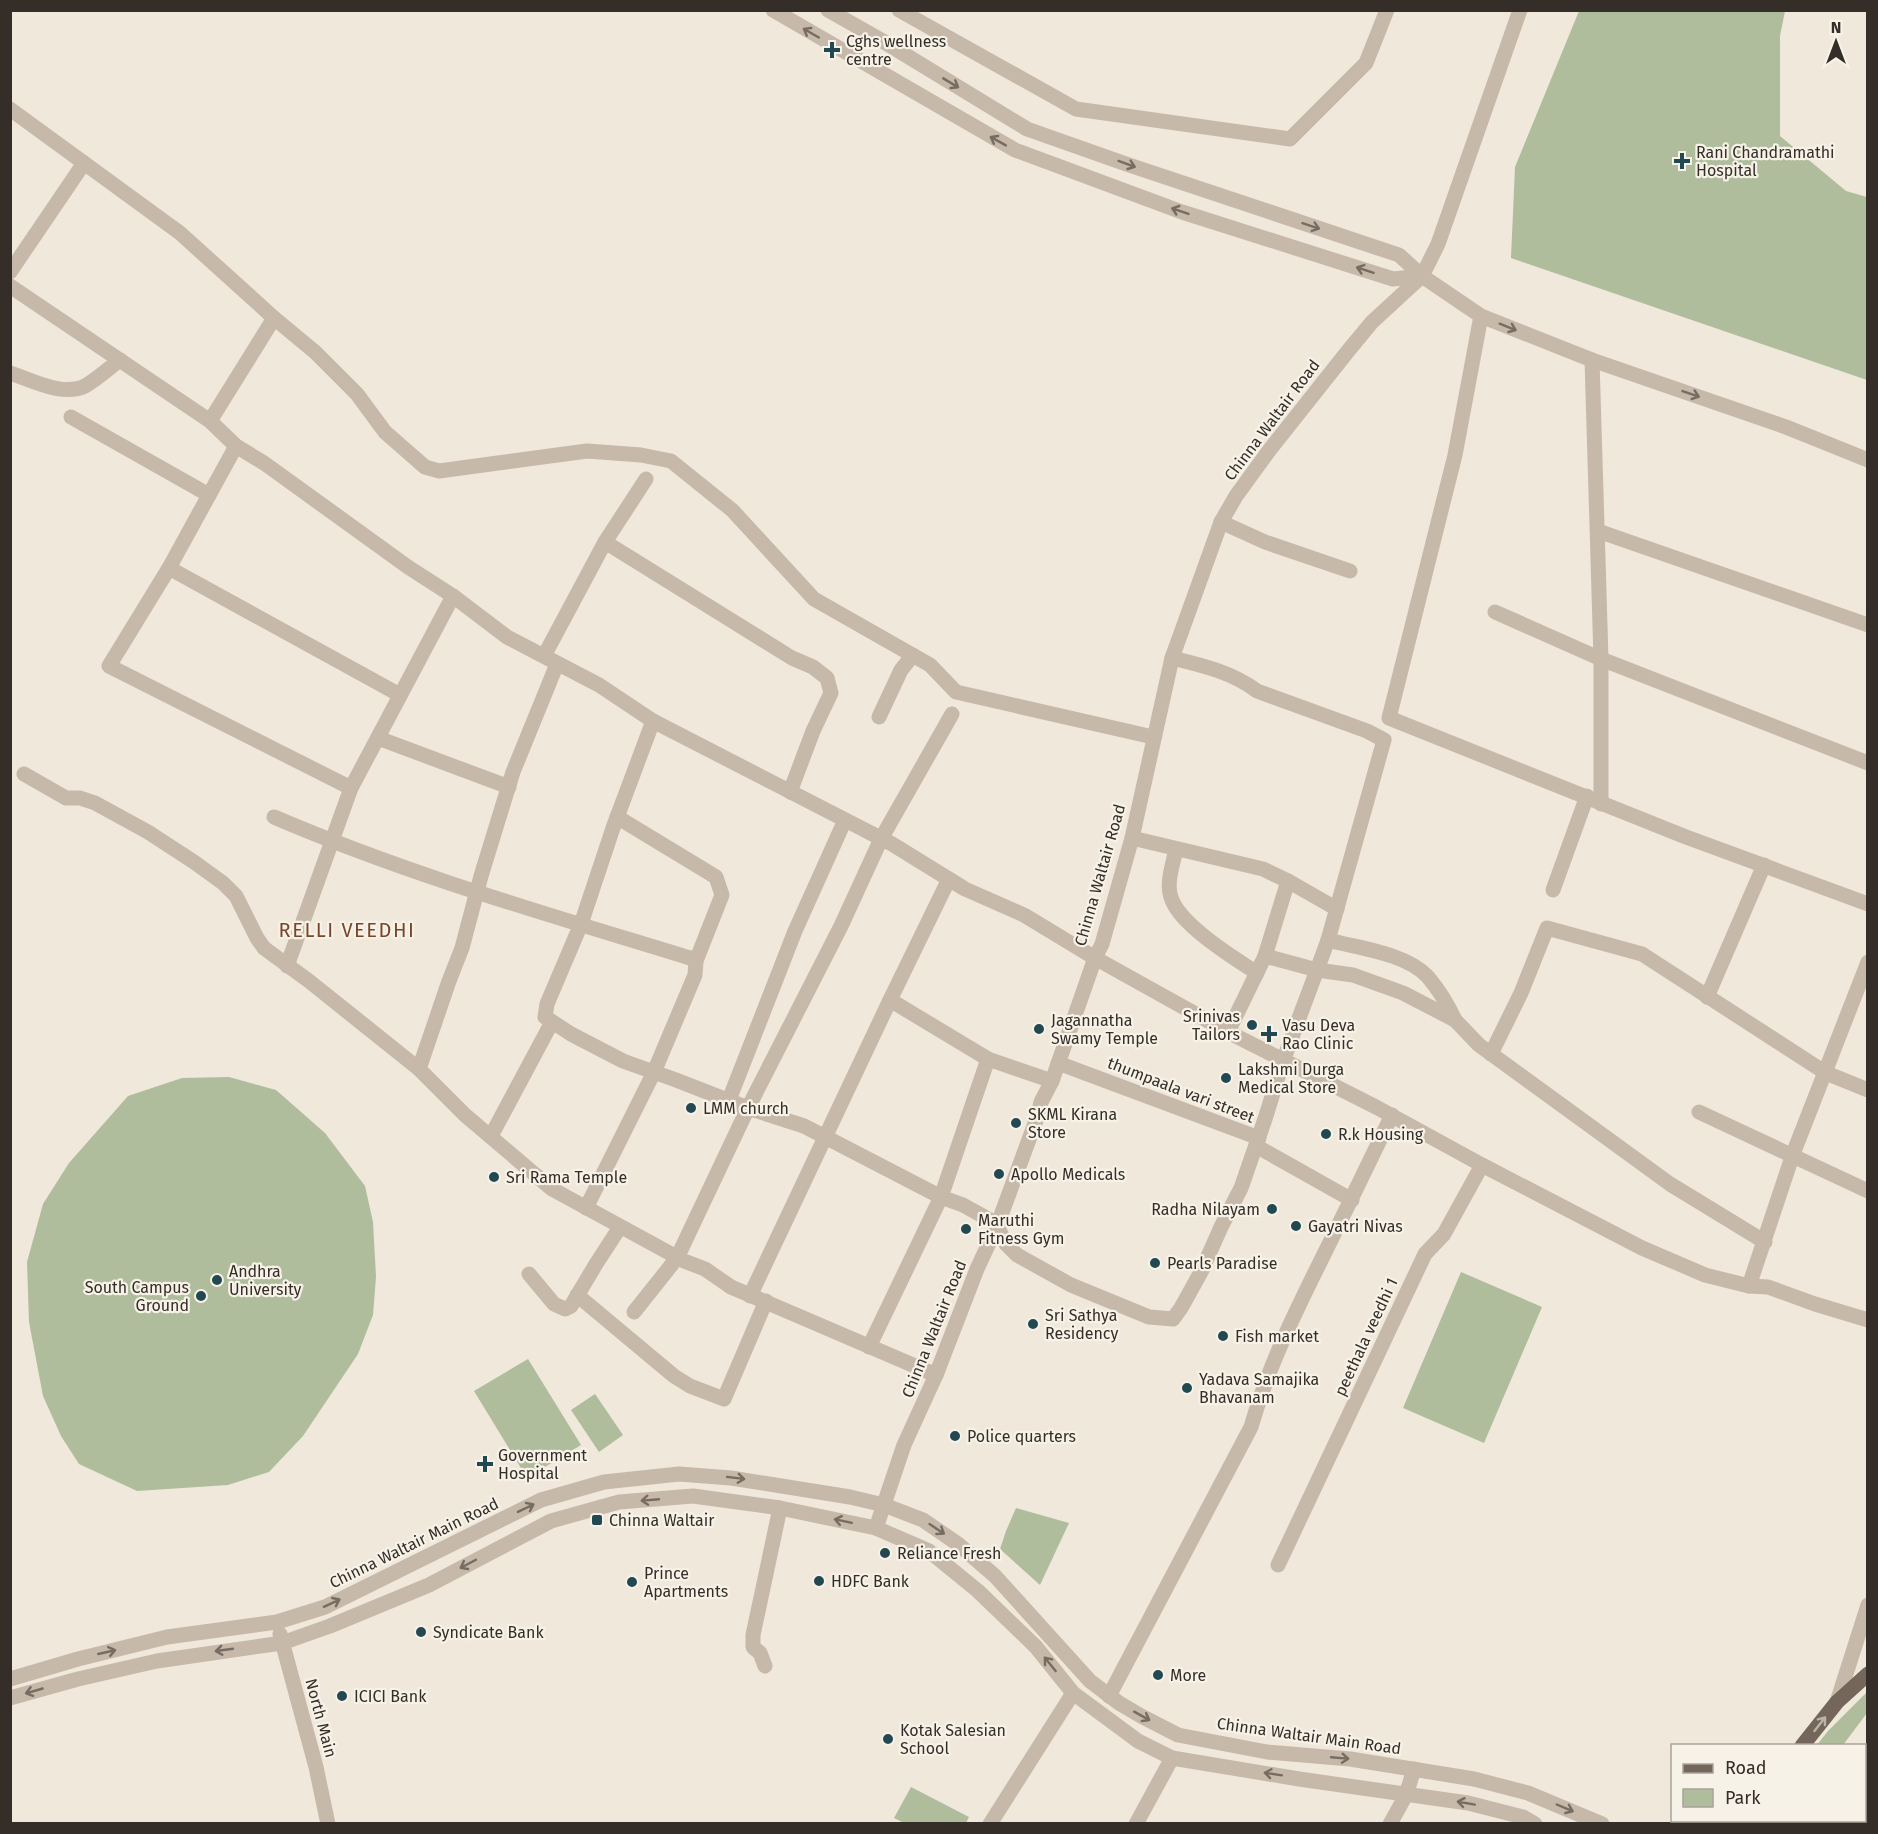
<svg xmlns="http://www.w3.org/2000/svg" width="1878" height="1834" font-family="'Fira Sans',sans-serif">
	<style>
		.green { fill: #afbd9d }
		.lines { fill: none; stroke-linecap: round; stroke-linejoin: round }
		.minor { stroke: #c6b9a9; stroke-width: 15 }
		.major { stroke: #74665a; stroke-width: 15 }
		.oneway { stroke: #766c62 }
		.oneway2 { stroke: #bcb3a8 }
		.poi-dot { fill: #224951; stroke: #f7f2e7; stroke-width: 2 }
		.labels { text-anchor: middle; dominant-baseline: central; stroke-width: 4.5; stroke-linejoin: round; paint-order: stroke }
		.poi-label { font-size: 16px; fill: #342d28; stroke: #f7f2e7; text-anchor: start }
		.street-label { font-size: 16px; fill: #342d28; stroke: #f7f2e7 }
		.quarter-label { font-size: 20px; letter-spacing: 1.5px; fill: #7b4529; stroke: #f7f2e7 }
	</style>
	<rect width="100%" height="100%" fill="#efe8db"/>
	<g class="green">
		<polygon points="1579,11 1785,11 1780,36 1780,136 1846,191 1867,197 1867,380 1511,258 1515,167"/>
		<polygon points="229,1077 276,1090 325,1133 365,1186 373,1222 376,1277 373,1315 358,1354 303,1436 269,1472 228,1485 137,1491 79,1464 61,1436 43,1396 29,1322 27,1262 43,1204 69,1163 128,1096 182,1078"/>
		<polygon points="1461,1272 1542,1307 1484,1443 1403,1408"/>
		<polygon points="528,1359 581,1445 527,1478 474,1391"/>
		<polygon points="595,1394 623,1435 599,1452 571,1410"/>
		<polygon points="1016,1508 1069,1523 1040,1585 1000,1549 1006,1531"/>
		<polygon points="1867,1692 1867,1713 1843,1745 1817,1745 1828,1731"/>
		<polygon points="911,1787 969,1817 966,1823 904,1823 894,1818"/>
	</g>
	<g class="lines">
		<g class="minor">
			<polyline points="773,10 1015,150 1182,212 1393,279 1422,276"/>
			<polyline points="828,10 881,40 1027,129 1129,165 1399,255 1422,276 1481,316 1592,360 1786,427 1868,460"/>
			<polyline points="899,10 1076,109 1290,139 1366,63 1387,10"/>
			<polyline points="10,109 180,233 274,318 210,421"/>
			<polyline points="10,272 84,163"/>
			<polyline points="10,286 210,421 236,446 264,463 408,567 453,596 507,637 599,685 653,721 892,844 965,889 1024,915 1095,958 1228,1032 1376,1107 1482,1165 1642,1248 1705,1275 1749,1286 1768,1287 1815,1304 1868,1320"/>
			<polyline points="1481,316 1455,455 1389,718 1686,837 1868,904"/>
			<polyline points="274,318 315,352 357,394 385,432 425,467 439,471 587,451 641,455 671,461 732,510 814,599 930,665 956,692 1153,737"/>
			<polyline points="1592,360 1601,659 1601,804"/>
			<path d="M10 373C32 380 63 397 85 386 97 379 109 368 120 360"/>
			<polyline points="71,417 209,495"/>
			<polyline points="236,446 169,568 109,666 351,788 453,596"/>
			<polyline points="1221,522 1265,542 1350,571"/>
			<polyline points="1598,531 1868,625"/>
			<polyline points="605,542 792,658 813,667 827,678 831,693 813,731 790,792"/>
			<polyline points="169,568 400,695"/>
			<polyline points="1495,612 1601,659 1868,763"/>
			<polyline points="544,656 605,542 646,479"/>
			<path d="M1172 658C1201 665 1232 672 1257 691L1367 731 1384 740 1328 940 1317 970 1353 975 1403 993 1455 1020 1479 1045 1670 1184 1765 1242"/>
			<polyline points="879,717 901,670 913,655"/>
			<polyline points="653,721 613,828 581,924 547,1004 545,1017 571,1034 623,1061 676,1080 748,1108 804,1126 941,1197 869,1347"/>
			<polyline points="378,738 509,787"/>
			<polyline points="24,774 66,798 80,798 95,803 148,832 194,862 223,883 236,896 257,938 264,948 309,981 419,1069 465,1115 552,1189 684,1261 705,1269 731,1287 936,1375"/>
			<path d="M274 817C409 875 550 915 690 958L696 961 695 975 654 1072 586 1208"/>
			<polyline points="617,817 716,877 722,895 696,961"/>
			<polyline points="1132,838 1263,869 1288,881 1337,909"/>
			<path d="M1176 849C1173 865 1165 884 1172 900 1182 926 1234 958 1257 973"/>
			<polyline points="949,879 890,1000 988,1059 1052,1081"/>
			<polyline points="1553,890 1587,796"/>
			<path d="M1328 940C1358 948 1406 953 1428 977 1439 990 1448 1005 1455 1020"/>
			<polyline points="287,966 351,788"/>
			<polyline points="1707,997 1764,865"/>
			<polyline points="1228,1032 1265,956 1288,881"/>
			<polyline points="1491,1054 1521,993 1547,928 1642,954 1826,1073 1868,1090"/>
			<polyline points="988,1059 941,1197 963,1205 990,1220 997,1226 1006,1244 1017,1255 1071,1285 1149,1317 1173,1319 1181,1308 1202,1270 1221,1227 1241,1188 1265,1119 1283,1061 1317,970 1265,956"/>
			<polyline points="1058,1063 1259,1138"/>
			<polyline points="419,1069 449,981 462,948 481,876 513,772 557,664"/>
			<polyline points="729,1100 795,931 845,820"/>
			<polyline points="1699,1112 1868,1191"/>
			<polyline points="491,1136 552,1022"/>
			<polyline points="1256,1146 1352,1200"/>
			<polyline points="529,1274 554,1304 565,1309 571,1306 596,1264 620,1227"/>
			<polyline points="1749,1286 1793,1154 1868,962"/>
			<polyline points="577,1295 674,1376 690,1386 724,1399 766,1301"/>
			<polyline points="750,1296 890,1000"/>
			<polyline points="634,1312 677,1258 748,1108 841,926 881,839 952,714"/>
			<polyline points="876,1528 904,1445 936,1375 977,1269 997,1226 1037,1118 1041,1102 1052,1081 1095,958 1102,944 1132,838 1172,658 1221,522 1236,496 1271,448 1348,351 1372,322 1422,276 1438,244 1520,10"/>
			<polyline points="1278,1565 1425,1254 1444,1234 1482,1165"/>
			<polyline points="280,1634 316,1767 328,1824"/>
			<polyline points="765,1666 760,1653 753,1647 753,1635 780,1508"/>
			<polyline points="10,1679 78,1659 167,1637 277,1622 325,1607 541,1500 604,1482 679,1474 731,1478 850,1497 884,1505 923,1520 958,1544 995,1576 1090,1681 1119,1703 1141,1716 1178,1735 1267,1752 1350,1759 1474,1779 1528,1793 1602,1824"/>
			<path d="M1109 1696 1251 1427C1271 1357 1304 1295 1336 1230 1355 1192 1373 1154 1392 1115"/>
			<polyline points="10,1698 78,1679 157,1661 282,1643 330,1626 429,1585 551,1521 619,1502 693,1496 780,1508 876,1528 929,1551 978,1591 1036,1647 1073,1693 1138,1741 1172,1758 1299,1779 1468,1803 1523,1817 1535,1824"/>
			<polyline points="1837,1702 1868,1605"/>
			<polyline points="990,1824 1073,1693"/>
			<polyline points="1136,1824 1172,1758"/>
			<polyline points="1390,1824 1406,1795 1414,1769"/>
		</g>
		<g class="major">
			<polyline points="1802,1746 1837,1702 1868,1674"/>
			<polyline points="1864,1758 1868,1754"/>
			<polyline points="1741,1824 1743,1820"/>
			<polyline points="1821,1824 1822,1820"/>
		</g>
	</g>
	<defs><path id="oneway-shaft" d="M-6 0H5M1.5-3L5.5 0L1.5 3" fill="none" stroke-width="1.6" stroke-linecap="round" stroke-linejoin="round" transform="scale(1.5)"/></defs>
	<g class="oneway">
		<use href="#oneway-shaft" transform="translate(811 33) rotate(-150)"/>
		<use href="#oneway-shaft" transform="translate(951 83) rotate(31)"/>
		<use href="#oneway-shaft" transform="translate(998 141) rotate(-151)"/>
		<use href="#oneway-shaft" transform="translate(1127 164) rotate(20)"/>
		<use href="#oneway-shaft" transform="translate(1180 211) rotate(-161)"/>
		<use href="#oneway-shaft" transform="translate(1311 226) rotate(18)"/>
		<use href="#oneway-shaft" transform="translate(1365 270) rotate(-162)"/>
		<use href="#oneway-shaft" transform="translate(1508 327) rotate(22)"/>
		<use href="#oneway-shaft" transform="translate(1691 394) rotate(19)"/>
		<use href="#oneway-shaft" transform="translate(736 1478) rotate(7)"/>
		<use href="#oneway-shaft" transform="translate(650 1500) rotate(175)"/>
		<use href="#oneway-shaft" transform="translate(526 1508) rotate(-26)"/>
		<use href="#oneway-shaft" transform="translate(843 1521) rotate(-168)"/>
		<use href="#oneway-shaft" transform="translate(937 1529) rotate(34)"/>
		<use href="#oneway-shaft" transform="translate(468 1564) rotate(152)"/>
		<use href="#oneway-shaft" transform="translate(332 1603) rotate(-25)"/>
		<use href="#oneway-shaft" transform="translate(224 1650) rotate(172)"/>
		<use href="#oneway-shaft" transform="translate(107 1652) rotate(-13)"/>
		<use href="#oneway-shaft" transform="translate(1050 1664) rotate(-129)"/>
		<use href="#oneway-shaft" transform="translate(34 1691) rotate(164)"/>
		<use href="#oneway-shaft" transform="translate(1142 1716) rotate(29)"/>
		<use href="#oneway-shaft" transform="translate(1340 1758) rotate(5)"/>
		<use href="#oneway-shaft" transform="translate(1273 1774) rotate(-171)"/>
		<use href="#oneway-shaft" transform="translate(1466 1803) rotate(-170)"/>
		<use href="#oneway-shaft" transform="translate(1565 1808) rotate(23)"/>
	</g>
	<use class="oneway2" href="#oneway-shaft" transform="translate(1820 1724) rotate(-52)"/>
	<g class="poi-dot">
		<path d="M829 41h6v6h6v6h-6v6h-6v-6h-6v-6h6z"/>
		<path d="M1679 152h6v6h6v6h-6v6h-6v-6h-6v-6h6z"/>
		<circle cx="1252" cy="1025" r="6"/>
		<circle cx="1039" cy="1029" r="6"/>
		<path d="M1266 1025h6v6h6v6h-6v6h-6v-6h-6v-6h6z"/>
		<circle cx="1226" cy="1078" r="6"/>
		<circle cx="691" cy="1108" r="6"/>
		<circle cx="1016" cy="1123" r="6"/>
		<circle cx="1326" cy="1134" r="6"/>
		<circle cx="999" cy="1174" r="6"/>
		<circle cx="494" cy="1177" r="6"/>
		<circle cx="1272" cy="1209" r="6"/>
		<circle cx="1296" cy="1226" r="6"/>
		<circle cx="966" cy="1229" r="6"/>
		<circle cx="1155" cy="1263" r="6"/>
		<circle cx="217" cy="1280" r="6"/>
		<circle cx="201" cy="1296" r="6"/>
		<circle cx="1033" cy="1324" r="6"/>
		<circle cx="1223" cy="1336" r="6"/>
		<circle cx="1187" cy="1388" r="6"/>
		<circle cx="955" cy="1436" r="6"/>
		<path d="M482 1455h6v6h6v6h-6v6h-6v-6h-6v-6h6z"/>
		<rect x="591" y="1514" width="12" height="12" rx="3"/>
		<circle cx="885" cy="1553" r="6"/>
		<circle cx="819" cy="1581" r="6"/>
		<circle cx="632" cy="1582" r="6"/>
		<circle cx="421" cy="1632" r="6"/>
		<circle cx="1158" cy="1675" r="6"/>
		<circle cx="342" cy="1696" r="6"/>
		<circle cx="888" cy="1739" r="6"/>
	</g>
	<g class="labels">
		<g class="poi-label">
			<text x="846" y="41">Cghs wellness<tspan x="846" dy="18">centre</tspan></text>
			<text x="1696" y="152">Rani Chandramathi<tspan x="1696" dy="18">Hospital</tspan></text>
			<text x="1240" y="1016" text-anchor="end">Srinivas<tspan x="1240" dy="18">Tailors</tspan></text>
			<text x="1051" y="1020">Jagannatha<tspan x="1051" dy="18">Swamy Temple</tspan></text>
			<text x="1282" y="1025">Vasu Deva<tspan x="1282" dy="18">Rao Clinic</tspan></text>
			<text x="1238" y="1069">Lakshmi Durga<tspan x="1238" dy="18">Medical Store</tspan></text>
			<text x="703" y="1108">LMM church</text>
			<text x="1028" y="1114">SKML Kirana<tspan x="1028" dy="18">Store</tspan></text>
			<text x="1338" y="1134">R.k Housing</text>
			<text x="1011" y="1174">Apollo Medicals</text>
			<text x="506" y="1177">Sri Rama Temple</text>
			<text x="1260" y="1209" text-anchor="end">Radha Nilayam</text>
			<text x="978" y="1220">Maruthi<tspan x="978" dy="18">Fitness Gym</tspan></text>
			<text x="1308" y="1226">Gayatri Nivas</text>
			<text x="1167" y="1263">Pearls Paradise</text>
			<text x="229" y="1271">Andhra<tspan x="229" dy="18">University</tspan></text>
			<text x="189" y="1287" text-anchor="end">South Campus<tspan x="189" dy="18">Ground</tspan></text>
			<text x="1045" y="1315">Sri Sathya<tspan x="1045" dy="18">Residency</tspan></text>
			<text x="1235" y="1336">Fish market</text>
			<text x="1199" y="1379">Yadava Samajika<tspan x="1199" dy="18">Bhavanam</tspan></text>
			<text x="967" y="1436">Police quarters</text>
			<text x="498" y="1455">Government<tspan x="498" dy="18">Hospital</tspan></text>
			<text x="609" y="1520">Chinna Waltair</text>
			<text x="897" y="1553">Reliance Fresh</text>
			<text x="644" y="1573">Prince<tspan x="644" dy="18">Apartments</tspan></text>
			<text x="831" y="1581">HDFC Bank</text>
			<text x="433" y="1632">Syndicate Bank</text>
			<text x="1170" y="1675">More</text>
			<text x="354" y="1696">ICICI Bank</text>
			<text x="900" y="1730">Kotak Salesian<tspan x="900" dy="18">School</tspan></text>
		</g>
		<g class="street-label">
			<text transform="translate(1272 420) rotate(-53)">Chinna Waltair Road</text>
			<text transform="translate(1100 875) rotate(-74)">Chinna Waltair Road</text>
			<text transform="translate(1181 1090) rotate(21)">thumpaala vari street</text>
			<text transform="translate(934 1329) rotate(-68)">Chinna Waltair Road</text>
			<text transform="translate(1366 1337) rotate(-65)">peethala veedhi 1</text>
			<text transform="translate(414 1543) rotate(-26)">Chinna Waltair Main Road</text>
			<text transform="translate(321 1718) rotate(75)">North Main</text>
			<text transform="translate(1309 1736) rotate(8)">Chinna Waltair Main Road</text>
		</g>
		<g class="quarter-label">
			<text x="347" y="930">RELLI VEEDHI</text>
		</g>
	</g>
	<rect width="1878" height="1834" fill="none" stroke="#342d28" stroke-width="24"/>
	<rect x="1671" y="1744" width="195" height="78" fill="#f7f2e7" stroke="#a9a39b" stroke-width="1.5"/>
	<rect x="1683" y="1764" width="30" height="9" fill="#74665a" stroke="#a9a39b" stroke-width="1.5"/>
	<text x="1725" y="1774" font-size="18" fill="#342d28">Road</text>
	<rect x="1683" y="1789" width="30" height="18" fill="#afbd9d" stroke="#a9a39b" stroke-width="1.5"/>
	<text x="1725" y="1804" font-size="18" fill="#342d28">Park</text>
	<g transform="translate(1836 42)" stroke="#f7f2e7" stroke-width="4.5" paint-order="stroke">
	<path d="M0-4.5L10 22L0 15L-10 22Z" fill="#342d28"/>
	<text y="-9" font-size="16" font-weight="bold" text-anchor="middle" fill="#342d28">N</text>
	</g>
</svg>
